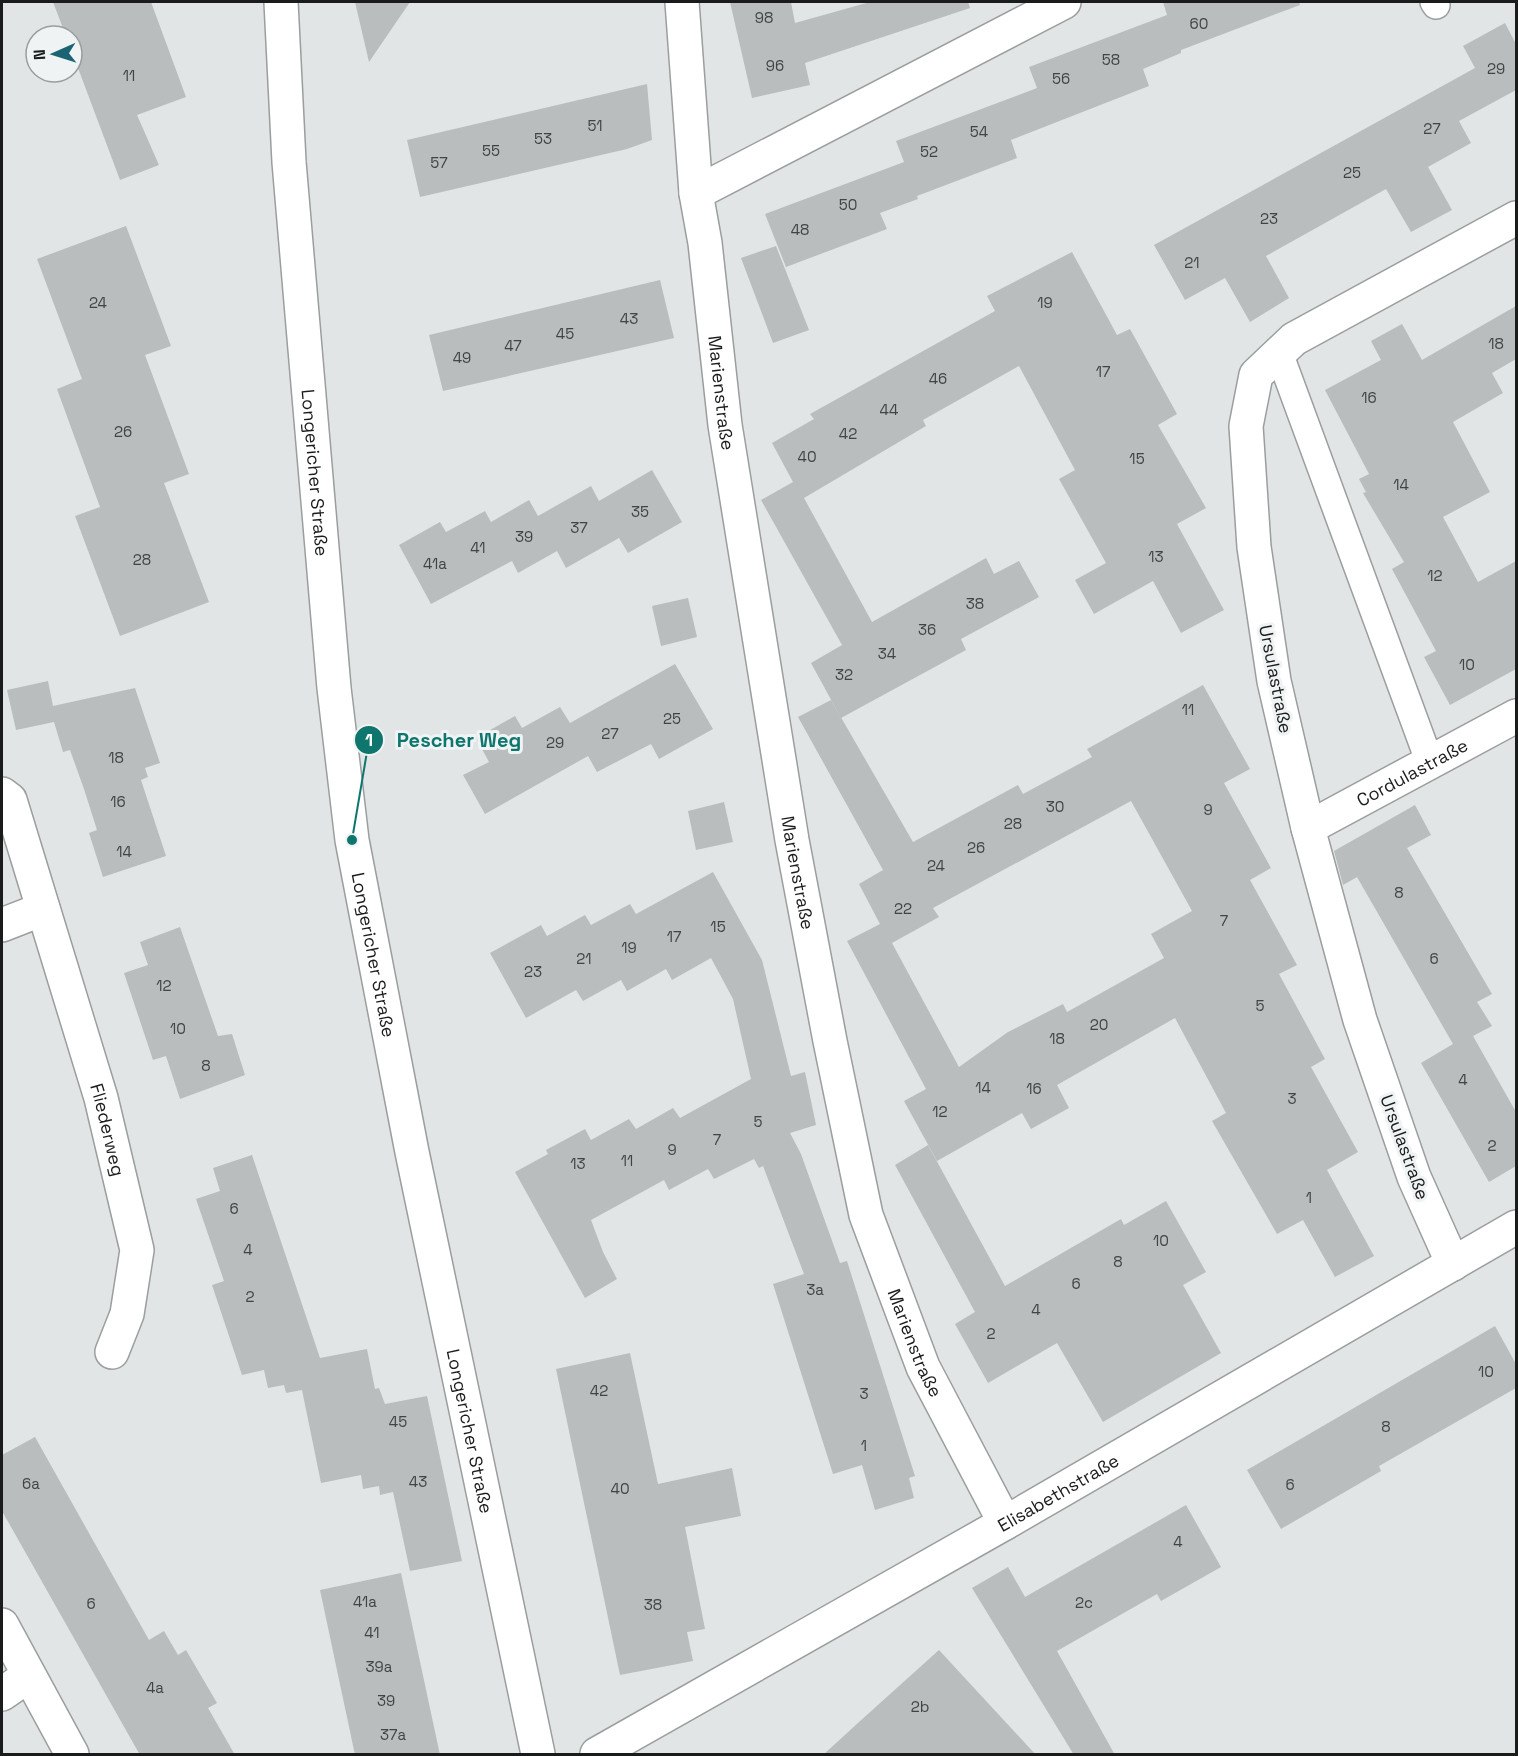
<svg xmlns="http://www.w3.org/2000/svg" width="1518" height="1756" font-family="'Space Grotesk',sans-serif">
	<style>
		.building { fill: #b9bdbe; fill-rule: evenodd }
		.lines { fill: none; stroke-linecap: round; stroke-linejoin: round }
		.service-casing { stroke: #9b9e9f; stroke-width: 30 }
		.minor-casing { stroke: #9b9e9f; stroke-width: 36 }
		.tertiary-casing { stroke: #9b9e9f; stroke-width: 36 }
		.service { stroke: #fff; stroke-width: 27 }
		.minor { stroke: #fff; stroke-width: 33 }
		.tertiary { stroke: #fff; stroke-width: 33 }
		.labels { text-anchor: middle; dominant-baseline: central; stroke-width: 6; stroke-linejoin: round; paint-order: stroke }
		.number-label { font-size: 15px; fill: #424444 }
		.street-label { font-size: 18px; fill: #1a1b1b; stroke: #eff3f3 }
		.leader { fill: none; stroke: #0f766e; stroke-width: 2 }
		.callout-dot { fill: #0f766e; stroke: #eff3f3; stroke-width: 2 }
		.mark-label { font-size: 18px; text-anchor: middle; font-weight: bold; fill: #fff }
		.callout-label { font-size: 20px; text-anchor: middle; font-weight: bold; fill: #0f766e; stroke: #eff3f3; stroke-width: 6; stroke-linejoin: round; paint-order: stroke }
	</style>
	<rect width="100%" height="100%" fill="#e2e5e6"/>
	<g class="building">
		<polygon points="53,2 151,2 186,97 137,115 159,165 120,180 72,52 72,36 66,36"/>
		<polygon points="355,2 410,2 369,62"/>
		<polygon points="730,2 791,2 795,23 870,2 968,2 970,8 805,63 810,85 752,98"/>
		<polygon points="1163,2 1299,2 1300,5 1181,50 1181,53 1143,69 1149,86 1011,140 1017,158 917,196 918,199 880,213 887,229 786,267 765,214 904,162 896,141 1037,88 1029,67 1167,15"/>
		<polygon points="1505,23 1516,44 1516,90 1459,121 1471,143 1428,167 1452,210 1411,232 1386,189 1266,256 1289,298 1250,322 1225,278 1185,300 1154,245 1475,68 1463,46"/>
		<polygon points="647,84 652,140 627,149 420,197 407,140"/>
		<polygon points="126,226 171,346 145,355 189,474 164,483 209,602 120,636 75,516 100,507 57,389 82,379 37,259"/>
		<polygon points="776,246 809,330 773,343 741,258"/>
		<polygon points="1072,252 1117,335 1130,329 1177,414 1158,425 1206,508 1177,524 1224,610 1181,633 1153,581 1094,614 1075,580 1106,563 1059,479 1075,470 1019,366 923,420 926,426 804,498 872,622 986,558 994,574 1019,561 1039,597 961,639 966,650 841,718 811,663 842,645 761,500 793,482 772,443 814,419 810,414 995,311 987,296"/>
		<polygon points="660,280 674,338 443,391 429,335"/>
		<polygon points="1516,306 1516,359 1492,373 1503,393 1453,422 1490,492 1443,517 1478,582 1516,561 1516,669 1450,705 1424,657 1436,651 1392,569 1404,562 1363,493 1366,492 1359,479 1369,474 1325,390 1381,360 1371,341 1402,324 1422,360"/>
		<polygon points="652,470 682,522 628,553 619,538 566,568 557,551 518,573 512,561 431,604 399,545 440,522 446,532 485,511 491,522 529,500 538,516 591,486 599,501"/>
		<polygon points="688,598 697,637 661,646 652,606"/>
		<polygon points="675,664 713,729 659,759 651,744 597,772 588,756 485,814 463,775 489,762 476,738 515,716 522,728 560,707 570,723"/>
		<polygon points="48,681 53,706 135,688 160,763 145,768 148,777 141,780 166,856 103,877 89,833 97,830 84,789 70,750 63,752 54,722 16,730 7,690"/>
		<path d="M1203 685 1250 769 1224 783 1271 868 1250 880 1297 965 1279 974 1325 1059 1311 1067 1358 1152 1327 1170 1374 1256 1335 1277 1303 1220 1277 1234 1212 1121 1226 1113 1175 1018 1057 1085 1069 1108 1031 1129 1022 1113 937 1161 904 1101 926 1089 847 941 880 924 859 884 883 870 798 717 831 700 913 842 1018 785 1023 794 1092 757 1087 749ZM1131 801 1192 911 1151 934 1164 958 1067 1012 1063 1004 1008 1032 959 1067 892 943 939 917 933 908Z"/>
		<polygon points="724,802 733,842 696,850 688,811"/>
		<polygon points="1415,805 1431,835 1407,848 1492,994 1477,1002 1492,1026 1473,1036 1516,1112 1516,1166 1489,1182 1421,1063 1453,1044 1357,877 1359,876 1343,885 1334,851"/>
		<polygon points="713,872 762,960 791,1076 805,1072 816,1125 790,1133 801,1154 840,1263 847,1261 915,1476 909,1478 914,1498 875,1510 862,1465 833,1474 773,1284 804,1274 763,1166 759,1168 754,1159 714,1179 708,1169 669,1190 664,1180 591,1220 603,1252 617,1279 585,1298 515,1172 548,1154 546,1150 585,1129 591,1140 629,1119 636,1129 673,1108 680,1118 751,1079 733,999 711,958 672,980 666,969 627,991 621,980 583,1001 576,990 526,1018 490,953 541,925 547,936 585,915 591,925 630,904 636,914"/>
		<polygon points="180,927 218,1036 232,1034 245,1075 180,1099 166,1056 153,1060 124,973 148,965 140,942"/>
		<polygon points="928,1145 1005,1286 1121,1219 1124,1225 1166,1201 1206,1272 1183,1285 1221,1353 1103,1422 1057,1343 988,1383 955,1324 975,1312 895,1165"/>
		<polygon points="252,1155 320,1358 367,1349 375,1389 379,1388 385,1404 427,1396 462,1561 410,1571 393,1492 380,1495 379,1486 363,1489 361,1475 321,1483 302,1390 286,1393 284,1385 268,1388 264,1370 242,1375 212,1285 224,1281 196,1199 220,1191 213,1168"/>
		<polygon points="1495,1326 1516,1364 1516,1388 1379,1466 1381,1471 1281,1529 1247,1470"/>
		<polygon points="630,1353 658,1484 732,1468 741,1516 685,1527 705,1629 687,1632 693,1661 620,1675 556,1369"/>
		<polygon points="35,1437 149,1640 164,1631 178,1655 186,1650 217,1703 208,1708 235,1755 140,1755 2,1511 2,1455"/>
		<polygon points="1186,1505 1221,1567 1161,1601 1157,1594 1057,1651 1115,1755 1074,1755 972,1588 1008,1567 1025,1597"/>
		<polygon points="401,1573 440,1755 355,1755 320,1590"/>
		<polygon points="939,1650 1036,1755 823,1755 859,1722"/>
	</g>
	<g class="lines">
		<defs>
			<g id="service">
				<polyline points="1434,2 1436,5"/>
				<polyline points="1279,353 1430,763"/>
			</g>
			<g id="minor">
				<path id="s1" d="M682 2 696 193 705 243 725 425 792 840 830 1041 866 1215 923 1367 1005 1523"/>
				<polyline points="696,193 1064,2"/>
				<path id="s2" d="M2 794 10 800 101 1098 137 1250 127 1314 112 1352"/>
				<path id="s3" d="M1308 828 1516 716"/>
				<polyline points="2,925 43,909"/>
				<polyline points="1453,1264 1414,1177 1360,1020 1308,828 1274,681 1254,547 1246,426 1256,375 1294,339 1516,218"/>
				<polyline points="2,1625 72,1754"/>
				<polyline points="2,1694 28,1676"/>
				<path id="s4" d="M597 1754 1005 1523 1516 1227"/>
			</g>
			<g id="tertiary">
				<path id="s5" d="M281 2 289 162 334 688 352 840 412 1152 538 1754"/>
			</g>
		</defs>
		<use href="#service" class="service-casing"/>
		<use href="#minor" class="minor-casing"/>
		<use href="#tertiary" class="tertiary-casing"/>
		<use href="#service" class="service"/>
		<use href="#minor" class="minor"/>
		<use href="#tertiary" class="tertiary"/>
	</g>
	<g class="labels">
		<g class="number-label">
			<text x="764" y="17">98</text>
			<text x="1199" y="23">60</text>
			<text x="1111" y="59">58</text>
			<text x="775" y="65">96</text>
			<text x="1496" y="68">29</text>
			<text x="129" y="75">11</text>
			<text x="1061" y="78">56</text>
			<text x="595" y="125">51</text>
			<text x="1432" y="128">27</text>
			<text x="979" y="131">54</text>
			<text x="543" y="138">53</text>
			<text x="491" y="150">55</text>
			<text x="929" y="151">52</text>
			<text x="439" y="162">57</text>
			<text x="1352" y="172">25</text>
			<text x="848" y="204">50</text>
			<text x="1269" y="218">23</text>
			<text x="800" y="229">48</text>
			<text x="1192" y="262">21</text>
			<text x="98" y="302">24</text>
			<text x="1045" y="302">19</text>
			<text x="629" y="318">43</text>
			<text x="565" y="333">45</text>
			<text x="1496" y="343">18</text>
			<text x="513" y="345">47</text>
			<text x="462" y="357">49</text>
			<text x="1103" y="371">17</text>
			<text x="938" y="378">46</text>
			<text x="1369" y="397">16</text>
			<text x="889" y="409">44</text>
			<text x="123" y="431">26</text>
			<text x="848" y="433">42</text>
			<text x="807" y="456">40</text>
			<text x="1137" y="458">15</text>
			<text x="1401" y="484">14</text>
			<text x="640" y="511">35</text>
			<text x="579" y="527">37</text>
			<text x="524" y="536">39</text>
			<text x="478" y="547">41</text>
			<text x="1156" y="556">13</text>
			<text x="142" y="559">28</text>
			<text x="435" y="563">41a</text>
			<text x="1435" y="575">12</text>
			<text x="975" y="603">38</text>
			<text x="927" y="629">36</text>
			<text x="887" y="653">34</text>
			<text x="1467" y="664">10</text>
			<text x="844" y="674">32</text>
			<text x="1188" y="709">11</text>
			<text x="672" y="718">25</text>
			<text x="610" y="733">27</text>
			<text x="555" y="742">29</text>
			<text x="116" y="757">18</text>
			<text x="118" y="801">16</text>
			<text x="1055" y="806">30</text>
			<text x="1208" y="809">9</text>
			<text x="1013" y="823">28</text>
			<text x="976" y="847">26</text>
			<text x="124" y="851">14</text>
			<text x="936" y="865">24</text>
			<text x="1399" y="892">8</text>
			<text x="903" y="908">22</text>
			<text x="1224" y="920">7</text>
			<text x="718" y="926">15</text>
			<text x="674" y="936">17</text>
			<text x="629" y="947">19</text>
			<text x="584" y="958">21</text>
			<text x="1434" y="958">6</text>
			<text x="533" y="971">23</text>
			<text x="164" y="985">12</text>
			<text x="1260" y="1005">5</text>
			<text x="1099" y="1024">20</text>
			<text x="178" y="1028">10</text>
			<text x="1057" y="1038">18</text>
			<text x="206" y="1065">8</text>
			<text x="1463" y="1079">4</text>
			<text x="983" y="1087">14</text>
			<text x="1034" y="1088">16</text>
			<text x="1292" y="1098">3</text>
			<text x="940" y="1111">12</text>
			<text x="758" y="1121">5</text>
			<text x="717" y="1139">7</text>
			<text x="1492" y="1145">2</text>
			<text x="672" y="1149">9</text>
			<text x="627" y="1160">11</text>
			<text x="578" y="1163">13</text>
			<text x="1309" y="1197">1</text>
			<text x="234" y="1208">6</text>
			<text x="1161" y="1240">10</text>
			<text x="248" y="1249">4</text>
			<text x="1118" y="1261">8</text>
			<text x="1076" y="1283">6</text>
			<text x="815" y="1289">3a</text>
			<text x="250" y="1296">2</text>
			<text x="1036" y="1309">4</text>
			<text x="991" y="1333">2</text>
			<text x="1486" y="1371">10</text>
			<text x="599" y="1390">42</text>
			<text x="864" y="1393">3</text>
			<text x="398" y="1421">45</text>
			<text x="1386" y="1426">8</text>
			<text x="864" y="1445">1</text>
			<text x="418" y="1481">43</text>
			<text x="31" y="1483">6a</text>
			<text x="1290" y="1484">6</text>
			<text x="620" y="1488">40</text>
			<text x="1178" y="1541">4</text>
			<text x="365" y="1601">41a</text>
			<text x="1084" y="1602">2c</text>
			<text x="91" y="1603">6</text>
			<text x="653" y="1604">38</text>
			<text x="372" y="1632">41</text>
			<text x="379" y="1666">39a</text>
			<text x="155" y="1687">4a</text>
			<text x="386" y="1700">39</text>
			<text x="920" y="1706">2b</text>
			<text x="393" y="1734">37a</text>
		</g>
		<g class="street-label">
			<text stroke="none"><textPath href="#s1" startOffset="393">Marienstraße</textPath></text>
			<text stroke="none"><textPath href="#s5" startOffset="472">Longericher Straße</textPath></text>
			<text transform="translate(1276 679) rotate(79)">Ursulastraße</text>
			<text stroke="none"><textPath href="#s3" startOffset="118">Cordulastraße</textPath></text>
			<text stroke="none"><textPath href="#s1" startOffset="879">Marienstraße</textPath></text>
			<text stroke="none"><textPath href="#s5" startOffset="958">Longericher Straße</textPath></text>
			<text stroke="none"><textPath href="#s2" startOffset="354">Fliederweg</textPath></text>
			<text transform="translate(1405 1147) rotate(70)">Ursulastraße</text>
			<text stroke="none"><textPath href="#s1" startOffset="1365">Marienstraße</textPath></text>
			<text stroke="none"><textPath href="#s5" startOffset="1444">Longericher Straße</textPath></text>
			<text stroke="none"><textPath href="#s4" startOffset="530">Elisabethstraße</textPath></text>
		</g>
	</g>
	<path class="leader" d="M352 840L369 740"/>
	<g class="callout-dot">
		<circle cx="352" cy="840" r="6"/>
		<circle cx="369" cy="740" r="15"/>
	</g>
	<g class="mark-label">
		<text x="369" y="746">1</text>
	</g>
	<g class="callout-label">
		<text x="459" y="747">Pescher Weg</text>
	</g>
	<rect width="1518" height="1756" fill="none" stroke="#1a1b1b" stroke-width="6"/>
	<g transform="translate(54 54) rotate(267)"><circle r="28" fill="#eff3f3" stroke="#9a9d9d" stroke-width="1.5"/>
	<path d="M0-4.5L10 22L0 15L-10 22Z" fill="#1c6473"/>
	<text y="-9" font-size="16" font-weight="bold" text-anchor="middle" fill="#1a1b1b">N</text>
	</g>
</svg>
